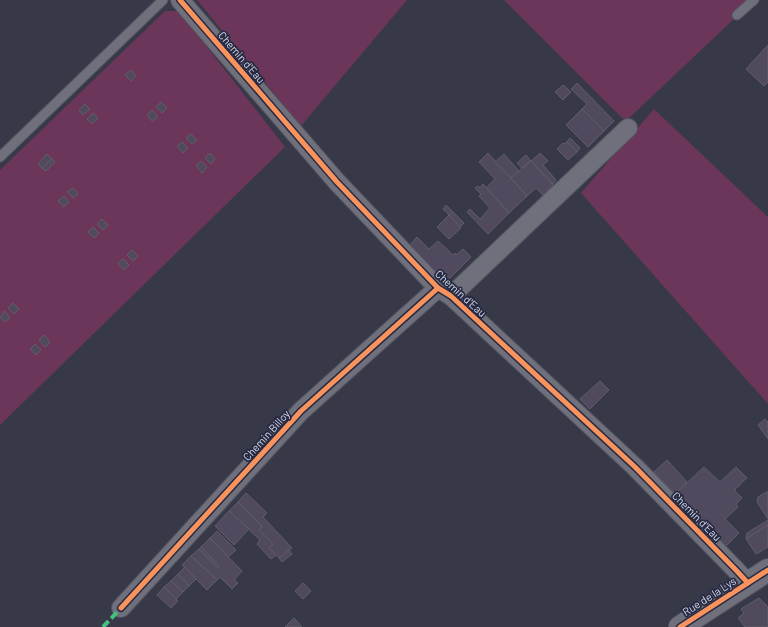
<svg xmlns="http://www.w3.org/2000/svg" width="768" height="627" font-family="Barlow,sans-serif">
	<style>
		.green { fill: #6b365a }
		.building { fill: #514a5e; stroke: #5e5d69 }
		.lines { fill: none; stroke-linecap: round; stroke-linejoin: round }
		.lane-casing { stroke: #545662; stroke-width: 11 }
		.street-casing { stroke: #545662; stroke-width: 20 }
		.secondary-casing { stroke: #545662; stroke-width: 24 }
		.lane { stroke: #6f707b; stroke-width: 9 }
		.street { stroke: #6f707b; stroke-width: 18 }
		.secondary { stroke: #6f707b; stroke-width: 22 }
		.quiet { stroke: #40c37c; stroke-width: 4; stroke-dasharray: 8 4; stroke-linecap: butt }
		.cycleway-casing { stroke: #272a43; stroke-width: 8 }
		.cycleway { stroke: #f8935d; stroke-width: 5 }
		.labels { text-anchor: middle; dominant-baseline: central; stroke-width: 3.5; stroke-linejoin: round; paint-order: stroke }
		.street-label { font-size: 11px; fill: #d6d9e9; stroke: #272a43 }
	</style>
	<rect width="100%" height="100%" fill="#373948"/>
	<g class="green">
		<polygon points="197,0 407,0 301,126"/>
		<polygon points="504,0 754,0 626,121 621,117"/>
		<polygon points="165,11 179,11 285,147 0,425 0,170"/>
		<polygon points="654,109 768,217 768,404 581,193"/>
	</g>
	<g class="building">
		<polygon points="768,45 768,82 764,86 746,69"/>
		<polygon points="131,70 136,76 131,81 125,75"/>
		<polygon points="577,83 614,121 604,131 582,109 587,104 571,89"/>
		<polygon points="563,85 571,92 563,100 555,92"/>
		<polygon points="161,102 167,108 162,113 156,107"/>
		<polygon points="85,104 90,109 83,115 79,110"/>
		<polygon points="582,109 604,131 588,147 566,125"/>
		<polygon points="152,110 158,117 152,121 147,115"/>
		<polygon points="93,113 98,118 92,124 87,119"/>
		<polygon points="191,134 197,140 192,144 186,138"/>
		<polygon points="570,138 580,148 577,152 567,142"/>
		<polygon points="182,142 188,148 183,153 177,146"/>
		<polygon points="567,142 577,152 568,160 557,149 563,143 564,144"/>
		<polygon points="210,153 215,159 211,164 205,158"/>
		<polygon points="488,153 527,196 509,213 486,188 495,179 479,162"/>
		<polygon points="540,153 548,161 543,165 556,180 553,184 531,161"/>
		<polygon points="47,154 52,159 42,168 38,164"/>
		<polygon points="504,154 519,171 511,178 495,162"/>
		<polygon points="526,155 531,161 522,168 517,163"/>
		<polygon points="52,159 55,162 46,171 42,168"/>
		<polygon points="201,161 207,167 202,173 196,166"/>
		<polygon points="531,161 553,185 543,195 536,188 527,196 511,178"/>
		<polygon points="483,184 509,213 488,234 467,212 470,209 480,219 490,208 479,196 481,194 475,188 478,186 480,188"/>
		<polygon points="73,188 78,194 73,198 67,192"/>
		<polygon points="64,196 69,202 64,207 58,201"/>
		<polygon points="446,205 453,212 449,215 443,209"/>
		<polygon points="453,212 464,223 460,227 449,215"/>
		<polygon points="449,215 461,228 449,239 437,227"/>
		<polygon points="102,219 108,225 103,230 97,224"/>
		<polygon points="93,227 99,233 94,238 88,232"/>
		<polygon points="417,237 429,249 438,241 453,255 455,253 456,255 463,249 471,257 446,282 409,246"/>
		<polygon points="132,250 138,256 133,261 127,255"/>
		<polygon points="123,259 129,265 124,270 118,263"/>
		<polygon points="13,303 19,309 14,314 8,308"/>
		<polygon points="5,311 10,318 5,322 0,317"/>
		<polygon points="44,335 50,342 45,347 39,340"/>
		<polygon points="35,344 41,350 36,355 30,349"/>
		<polygon points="600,381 609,390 590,409 580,399"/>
		<polygon points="765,419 768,422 768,439 758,425"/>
		<polygon points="667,460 687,482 675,494 654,472"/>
		<polygon points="704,467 720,482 736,467 747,478 741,483 740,485 735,489 735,491 742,498 736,504 738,507 725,519 739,533 726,546 675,494"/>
		<polygon points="768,491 768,519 757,502 758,497"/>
		<polygon points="246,493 267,513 263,517 292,548 279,558 269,548 273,544 259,530 262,526 238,502"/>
		<polygon points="238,502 262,526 259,530 273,544 269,548 276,555 271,559 257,544 260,540 229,511"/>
		<polygon points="229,511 249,529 234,545 215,526"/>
		<polygon points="768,520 768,525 746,539 747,533"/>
		<polygon points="768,525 768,547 756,554 746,539"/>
		<polygon points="217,531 236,550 228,557 210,538"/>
		<polygon points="210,538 242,571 234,580 238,583 232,589 220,577 217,580 191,556 199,549 218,568 219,566 201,547"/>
		<polygon points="201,547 219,566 218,568 199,549"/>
		<polygon points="289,550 292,554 282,562 279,558"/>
		<polygon points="191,556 217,580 207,590 182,565"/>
		<polygon points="185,567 196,579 189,586 178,574"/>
		<polygon points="178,574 189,586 183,592 171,581"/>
		<polygon points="171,581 183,592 176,599 164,587"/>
		<polygon points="303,583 311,591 303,599 295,591"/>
		<polygon points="164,587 178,601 171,608 157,595"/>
		<polygon points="759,598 768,607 768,627 745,627 738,618 744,613 741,609"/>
		<polygon points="294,618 302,627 285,627"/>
	</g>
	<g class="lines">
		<defs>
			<g id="lane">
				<polyline points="737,15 754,0"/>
				<polyline points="0,157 163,0"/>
			</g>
			<g id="street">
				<polyline points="180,0 337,182 438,288 451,296 635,467 734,568 748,583"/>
				<polyline points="451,296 628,128"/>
				<polyline points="121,608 301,411 438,288"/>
			</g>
			<polyline id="secondary" points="680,627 768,570"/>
		</defs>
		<use href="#lane" class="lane-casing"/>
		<use href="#street" class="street-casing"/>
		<use href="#secondary" class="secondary-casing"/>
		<use href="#lane" class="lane"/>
		<use href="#street" class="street"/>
		<use href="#secondary" class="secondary"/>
		<polyline class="quiet" points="103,627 121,608"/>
		<defs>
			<g id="cycleway">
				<polyline points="180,0 337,182 438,288 451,296 635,467 734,568 748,583"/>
				<polyline points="121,608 301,411 438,288"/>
				<polyline points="680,627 768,570"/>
			</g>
		</defs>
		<use href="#cycleway" class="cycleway-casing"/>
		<use href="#cycleway" class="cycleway"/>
	</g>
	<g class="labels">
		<g class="street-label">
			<text transform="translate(242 57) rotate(49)">Chemin d'Eau</text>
			<text transform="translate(461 293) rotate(42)">Chemin d'Eau</text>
			<text transform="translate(266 435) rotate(-48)">Chemin Billoy</text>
			<text transform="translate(697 516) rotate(45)">Chemin d'Eau</text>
			<text transform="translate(709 596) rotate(-33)">Rue de la Lys</text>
		</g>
	</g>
</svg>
